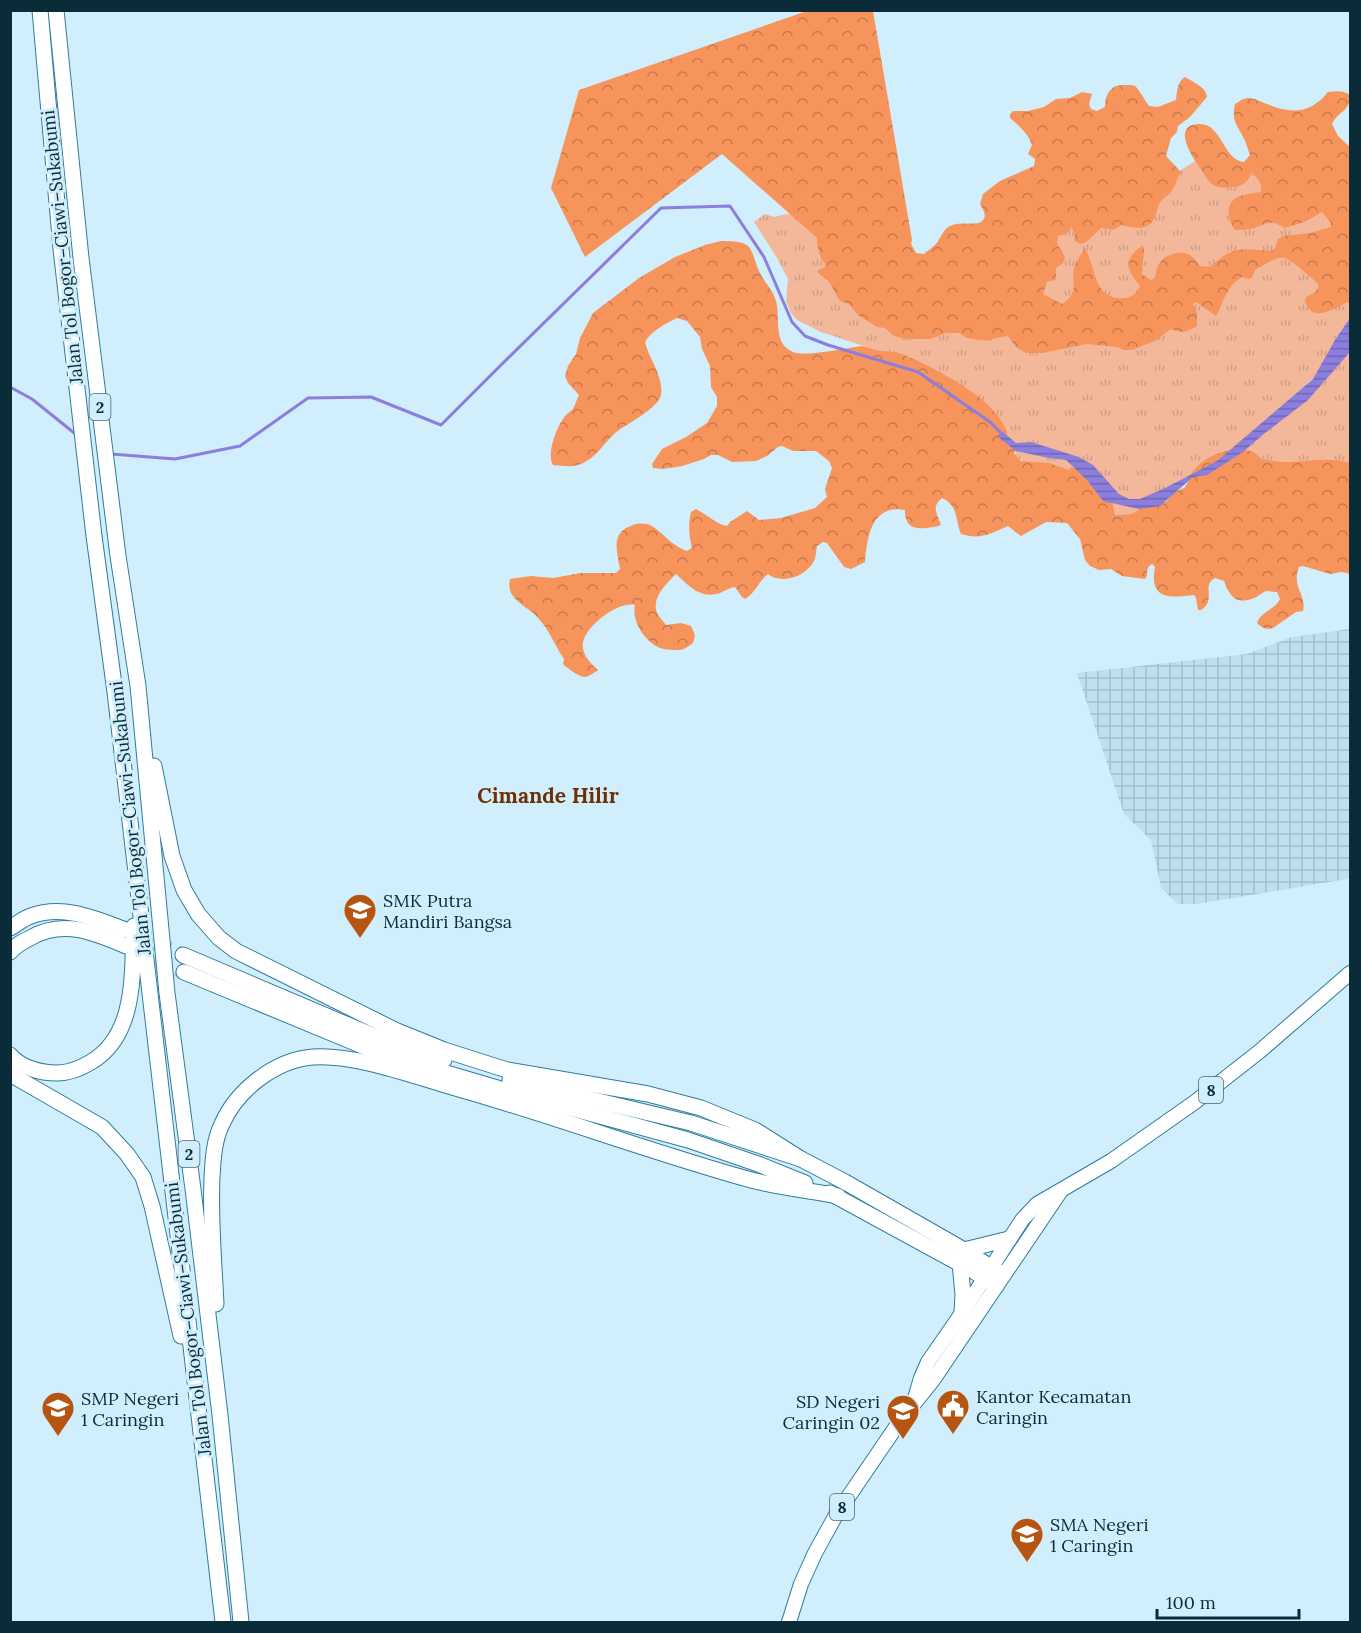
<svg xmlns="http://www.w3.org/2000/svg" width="1361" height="1633" font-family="Lora,serif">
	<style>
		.industrial { fill: url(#industrial-grid) }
		.grass { fill: url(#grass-tufts) }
		.forest { fill: url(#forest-crowns) }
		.water { fill: url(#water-rules) }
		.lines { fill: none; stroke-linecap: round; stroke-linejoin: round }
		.stream { stroke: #8c7edd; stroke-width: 3 }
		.motorway-tunnel { stroke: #a9c7d5; stroke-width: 15; stroke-dasharray: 15 8; stroke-linecap: butt }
		.trunk-casing { stroke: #2c7d9d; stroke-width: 16 }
		.motorway-casing { stroke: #2c7d9d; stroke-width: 17 }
		.trunk { stroke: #fff; stroke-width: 14 }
		.motorway { stroke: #fff; stroke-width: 15 }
		.labels { text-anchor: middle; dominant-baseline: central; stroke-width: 6; stroke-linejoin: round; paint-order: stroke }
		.shield { fill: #d1eefc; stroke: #466674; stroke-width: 1.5 }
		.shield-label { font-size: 16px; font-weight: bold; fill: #0a2c39 }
		.street-label { font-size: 18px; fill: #0a2c39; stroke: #d1eefc }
		.poi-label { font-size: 18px; fill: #0a2c39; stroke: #d1eefc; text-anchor: start }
		.quarter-label { font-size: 21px; font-weight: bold; fill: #6d3006; stroke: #d1eefc }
	</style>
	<defs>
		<pattern id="industrial-grid" width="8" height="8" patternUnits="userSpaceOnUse" patternTransform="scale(1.5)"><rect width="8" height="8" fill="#bedfee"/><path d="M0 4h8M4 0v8" fill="none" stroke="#a2c0cd"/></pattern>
		<pattern id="grass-tufts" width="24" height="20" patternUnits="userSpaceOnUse" patternTransform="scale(1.5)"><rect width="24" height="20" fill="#f3b89a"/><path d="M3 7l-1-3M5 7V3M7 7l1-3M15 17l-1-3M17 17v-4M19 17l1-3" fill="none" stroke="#cf9e85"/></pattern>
		<pattern id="forest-crowns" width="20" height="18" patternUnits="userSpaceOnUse" patternTransform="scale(1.5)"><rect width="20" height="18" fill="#f7945c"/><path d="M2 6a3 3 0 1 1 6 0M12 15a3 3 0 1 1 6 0" fill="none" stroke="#c6794d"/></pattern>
		<pattern id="water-rules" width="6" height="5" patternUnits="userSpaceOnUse" patternTransform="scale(1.5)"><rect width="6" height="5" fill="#8c7edd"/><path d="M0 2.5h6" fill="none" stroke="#7167b4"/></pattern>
	</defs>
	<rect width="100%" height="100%" fill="#d1eefc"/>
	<polygon class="industrial" points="1350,629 1350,876 1347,879 1196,904 1178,904 1161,888 1151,840 1124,814 1077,673 1247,654 1292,637"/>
	<g class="grass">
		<polygon points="1198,159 1254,164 1328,206 1346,227 1282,246 1153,321 1067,310 1029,296 1055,229 1172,176"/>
		<polygon points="812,211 891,323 1190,299 1243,269 1283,255 1350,262 1350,329 1323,369 1257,430 1216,464 1176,484 1147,507 1122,522 1108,510 1076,472 1040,466 1014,458 1018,446 876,350 821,332 797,320 791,313 786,301 788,279 777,258 754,222 765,214 775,217 781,215"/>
		<polygon points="1350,347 1350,475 1258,467 1238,454"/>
	</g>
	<g class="forest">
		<path d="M807 11H873L912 240 911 244 916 253 924 254C927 251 932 248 935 245 941 239 942 230 950 226 960 221 978 226 982 221 988 216 983 210 980 204L983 194 1000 181 1034 166 1035 159 1028 154 1032 145C1028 133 1019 126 1010 118V114L1013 111H1028L1044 107 1056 99 1070 98 1082 92 1092 94 1089 104 1091 109 1097 111 1105 107C1105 94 1111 84 1125 85 1127 85 1134 85 1135 86 1138 88 1146 102 1149 106L1158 107 1176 100C1177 92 1177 82 1185 77 1193 82 1206 87 1207 97L1190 117 1178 126 1177 132 1171 138 1166 156 1181 172C1176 178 1176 187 1170 193 1167 197 1162 198 1160 203 1157 207 1157 213 1155 217 1148 232 1135 228 1121 225L1113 230 1102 228C1093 233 1085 251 1074 240L1075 232 1071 228 1066 234 1058 236 1057 243 1065 257 1063 263 1056 268V279L1047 282 1043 294 1062 304C1082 290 1069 282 1075 265 1077 259 1082 254 1085 248 1097 270 1093 301 1126 298 1133 297 1137 292 1140 286 1126 269 1122 260 1143 245L1144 250 1142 274 1151 280 1155 278C1156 272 1157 265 1162 260 1167 254 1183 250 1190 255 1193 257 1197 262 1200 266L1210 267C1234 245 1241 249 1271 251L1275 248 1278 239 1283 236 1310 233 1331 227V223L1322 212C1309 220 1299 225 1284 228 1270 217 1264 226 1250 229 1246 230 1240 230 1235 230 1227 219 1224 202 1240 196 1246 194 1254 193 1261 192 1263 184 1257 178 1252 172 1248 182 1243 186 1232 187 1225 188 1219 188 1213 185 1209 183 1205 175 1202 171 1194 160 1169 124 1200 124 1222 124 1223 160 1244 162L1250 155C1248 150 1247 145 1245 141 1238 125 1231 123 1235 104 1239 102 1243 98 1248 98 1254 98 1261 102 1267 104 1290 114 1311 114 1328 92 1336 91 1343 90 1350 95 1350 112 1338 111 1332 124L1338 136 1350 147V304L1347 302C1338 307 1321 318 1311 311 1308 308 1307 305 1305 302L1306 297C1310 295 1320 291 1318 284 1317 282 1290 259 1285 258 1276 256 1263 266 1255 270L1252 278 1249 279 1242 277C1225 288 1225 300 1216 316L1196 302 1193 304 1197 313V326C1187 332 1182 334 1171 329L1155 341 1132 350H1124L1117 347 1087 344 1043 353H1026L1016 347 1008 336 992 339 991 341 966 338 960 333H946L930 339H906L894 336 885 328 877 327 858 315 849 304 840 301 829 282 817 272 818 270 825 267V263C819 258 817 245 817 238L722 154 585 257 551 188 579 90Z"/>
		<path d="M721 241C758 241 748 249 761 275 765 283 772 289 775 298 782 316 771 343 793 352 806 357 847 348 862 346 867 347 871 348 876 350 883 352 891 351 899 353 923 361 974 389 991 408 997 414 1003 423 1007 431V435L1016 449 1014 454 1021 461 1049 463 1069 470 1071 467 1087 473 1111 497 1115 515C1125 515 1136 516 1141 506L1156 500 1166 502C1169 498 1172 494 1176 492 1177 491 1183 488 1184 488 1188 484 1190 476 1193 471 1208 453 1230 447 1251 451 1256 452 1258 457 1262 459 1267 461 1276 461 1281 462 1304 463 1328 456 1350 463V574L1342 572 1330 574 1303 566 1299 567C1291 587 1307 595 1303 611L1296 612 1273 628C1266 630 1262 628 1257 623 1261 611 1275 610 1280 599L1277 592C1274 592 1270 591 1267 591 1262 592 1258 597 1254 598 1236 605 1230 597 1224 581L1215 578C1204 584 1211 592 1208 602 1207 605 1204 608 1201 610H1198L1196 598 1194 595C1169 598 1149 600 1155 567L1152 564C1147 567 1147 570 1147 576L1145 579 1122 576 1111 569 1099 570 1090 566 1085 560 1080 539 1067 523 1046 522 1021 536 1008 526C990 534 980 540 961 534 955 520 959 506 942 498 931 507 937 513 941 525 932 528 911 532 907 521 905 518 905 514 905 510 871 504 867 538 865 562L851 569 844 567 827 543 823 542 817 546C816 551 816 557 814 561 808 573 790 582 777 578 773 578 771 576 768 574 757 583 758 590 745 599L742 597 735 587C727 588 723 593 716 594 699 598 688 585 676 574 667 583 651 598 657 613 659 617 663 621 666 625L681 623 691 626 695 635 693 643C689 646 685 649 680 650 674 650 666 650 660 648 645 642 631 621 635 605 618 601 587 625 583 642 581 654 590 663 598 670 595 672 589 677 584 677 578 676 567 668 563 664L564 659C555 646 550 631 539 619 531 609 517 604 511 593 509 588 509 584 510 579L531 576 553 578 581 573H616L620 569C617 551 610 532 633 525 639 523 646 523 652 526 664 534 672 546 687 551L692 548C689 536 688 525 691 512L696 509C706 514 718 525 727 526L730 522 747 511 759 520 781 518 815 508 827 497 825 489 832 468 829 461 816 451H793L782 446 778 447 767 456 756 461 732 462 718 455H711L704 459 682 466 663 469 653 468 652 464 662 449 686 437 707 423 717 406V397L711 387 710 366 702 349 700 337 687 321 677 318C665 324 651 331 645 342 649 359 664 377 661 395 659 407 629 423 619 430 606 439 599 455 585 462 575 468 565 466 553 465 546 454 557 425 566 415 568 413 571 411 573 409 575 405 577 399 579 395L568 383 565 376 568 366 576 354 580 338 593 313 639 278 675 257 705 245Z"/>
	</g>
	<polygon class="water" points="1350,318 1350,352 1308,400 1265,433 1243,452 1207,475 1193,477 1160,506 1139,509 1103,501 1087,480 1066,460 1049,458 1016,451 997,436 1003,432 1016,443 1031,442 1079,457 1093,465 1119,494 1129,499 1140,499 1165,488 1217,461 1313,379 1335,340"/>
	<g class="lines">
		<g class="stream">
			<polyline points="10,387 32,399 78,436"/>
			<polyline points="111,454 175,459 240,446 308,398 371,397 441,425 498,368 661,208 730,206 764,257 792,322 805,336 828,345 918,372 990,422 1004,436"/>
		</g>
		<g class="motorway-tunnel">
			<polyline points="135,934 183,955"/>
			<polyline points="135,950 184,972"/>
		</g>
		<defs>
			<g id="trunk">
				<polyline points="914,1402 921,1378 928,1362 962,1313 1022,1220 1037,1204 1111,1161 1195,1102 1260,1051 1350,973"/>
				<polyline points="789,1622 801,1584 815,1553 836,1515 900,1421 933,1380 1060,1192"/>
			</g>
			<g id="motorway">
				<polyline points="40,10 61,249 94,536 115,692 223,1622"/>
				<polyline points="56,10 81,258 118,556 138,686 167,993 193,1189 220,1415 241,1622"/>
				<polyline points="154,766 172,856 184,890 198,914 219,938 236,951 397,1031 444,1050 507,1070 648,1094 701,1108 755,1130 801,1159"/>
				<path d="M10 928C17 924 24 918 31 916 64 904 96 919 126 930"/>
				<path d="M10 952C16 945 22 942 30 938 63 919 94 932 126 946"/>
				<polyline points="183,955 388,1042 444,1060"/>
				<polyline points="184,972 382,1054 497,1088 688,1140 758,1164 805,1183"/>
				<path d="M10 1055C21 1068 41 1073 57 1073 70 1073 81 1068 91 1062 137 1035 132 972 134 926"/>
				<polyline points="10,1074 102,1127 127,1154 143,1177 152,1206 181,1336"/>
				<polyline points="510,1080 691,1123 801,1159 845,1182 964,1250 1003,1275"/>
				<polyline points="830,1193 975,1272 996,1286"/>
				<polyline points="964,1250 1009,1239"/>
				<polyline points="960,1263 963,1295 962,1313"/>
				<path d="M216 1304C214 1262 210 1219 212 1177 213 1159 214 1140 222 1124 237 1090 275 1060 313 1057 357 1054 416 1077 459 1089 554 1116 648 1151 744 1178 774 1187 807 1190 838 1196"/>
			</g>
		</defs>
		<use href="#trunk" class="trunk-casing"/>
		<use href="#motorway" class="motorway-casing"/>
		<use href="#trunk" class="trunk"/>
		<use href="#motorway" class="motorway"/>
	</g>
	<defs>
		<symbol id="school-pin" viewBox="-11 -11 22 30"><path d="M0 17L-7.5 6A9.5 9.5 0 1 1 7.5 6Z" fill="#b65512" stroke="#d1eefc"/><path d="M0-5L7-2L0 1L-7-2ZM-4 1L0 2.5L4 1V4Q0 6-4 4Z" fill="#fff"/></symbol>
		<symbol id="civic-pin" viewBox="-11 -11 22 30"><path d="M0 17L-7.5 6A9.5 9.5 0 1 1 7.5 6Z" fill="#b65512" stroke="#d1eefc"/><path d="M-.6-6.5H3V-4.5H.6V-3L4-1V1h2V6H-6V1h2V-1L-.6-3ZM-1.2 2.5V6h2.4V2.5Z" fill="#fff"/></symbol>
	</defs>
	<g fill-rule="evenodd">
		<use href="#school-pin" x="341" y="891" width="38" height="52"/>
		<use href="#civic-pin" x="934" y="1387" width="38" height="52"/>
		<use href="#school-pin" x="39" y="1389" width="38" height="52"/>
		<use href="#school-pin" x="884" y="1392" width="38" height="52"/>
		<use href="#school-pin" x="1008" y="1515" width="38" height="52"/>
	</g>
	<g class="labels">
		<g class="shield">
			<rect x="89.5" y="394" width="21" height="26" rx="4.5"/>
			<rect x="1199" y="1077" width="24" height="26" rx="4.5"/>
			<rect x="178.5" y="1141" width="21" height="26" rx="4.5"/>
			<rect x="830" y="1494" width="24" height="26" rx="4.5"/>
		</g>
		<g class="shield-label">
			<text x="100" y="407">2</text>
			<text x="1211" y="1090">8</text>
			<text x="189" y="1154">2</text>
			<text x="842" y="1507">8</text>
		</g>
		<g class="street-label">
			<text transform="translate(62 247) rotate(-96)">Jalan Tol Bogor–Ciawi–Sukabumi</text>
			<text transform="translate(130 818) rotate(-96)">Jalan Tol Bogor–Ciawi–Sukabumi</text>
			<text transform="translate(188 1319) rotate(-97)">Jalan Tol Bogor–Ciawi–Sukabumi</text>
		</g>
		<g class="poi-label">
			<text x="383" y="900">SMK Putra<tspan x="383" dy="21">Mandiri Bangsa</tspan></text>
			<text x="976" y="1396">Kantor Kecamatan<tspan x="976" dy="21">Caringin</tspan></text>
			<text x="81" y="1398">SMP Negeri<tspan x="81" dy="21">1 Caringin</tspan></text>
			<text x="880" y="1401" text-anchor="end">SD Negeri<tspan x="880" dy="21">Caringin 02</tspan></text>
			<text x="1050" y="1524">SMA Negeri<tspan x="1050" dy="21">1 Caringin</tspan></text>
		</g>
		<g class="quarter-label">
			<text x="548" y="795">Cimande Hilir</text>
		</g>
	</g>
	<rect width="1361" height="1633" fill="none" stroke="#0a2c39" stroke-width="24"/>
	<path d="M1157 1609v9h142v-9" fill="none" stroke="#0a2c39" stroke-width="3"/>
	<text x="1166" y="1609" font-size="18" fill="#0a2c39" stroke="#d1eefc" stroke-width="4.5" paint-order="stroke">100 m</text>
</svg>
